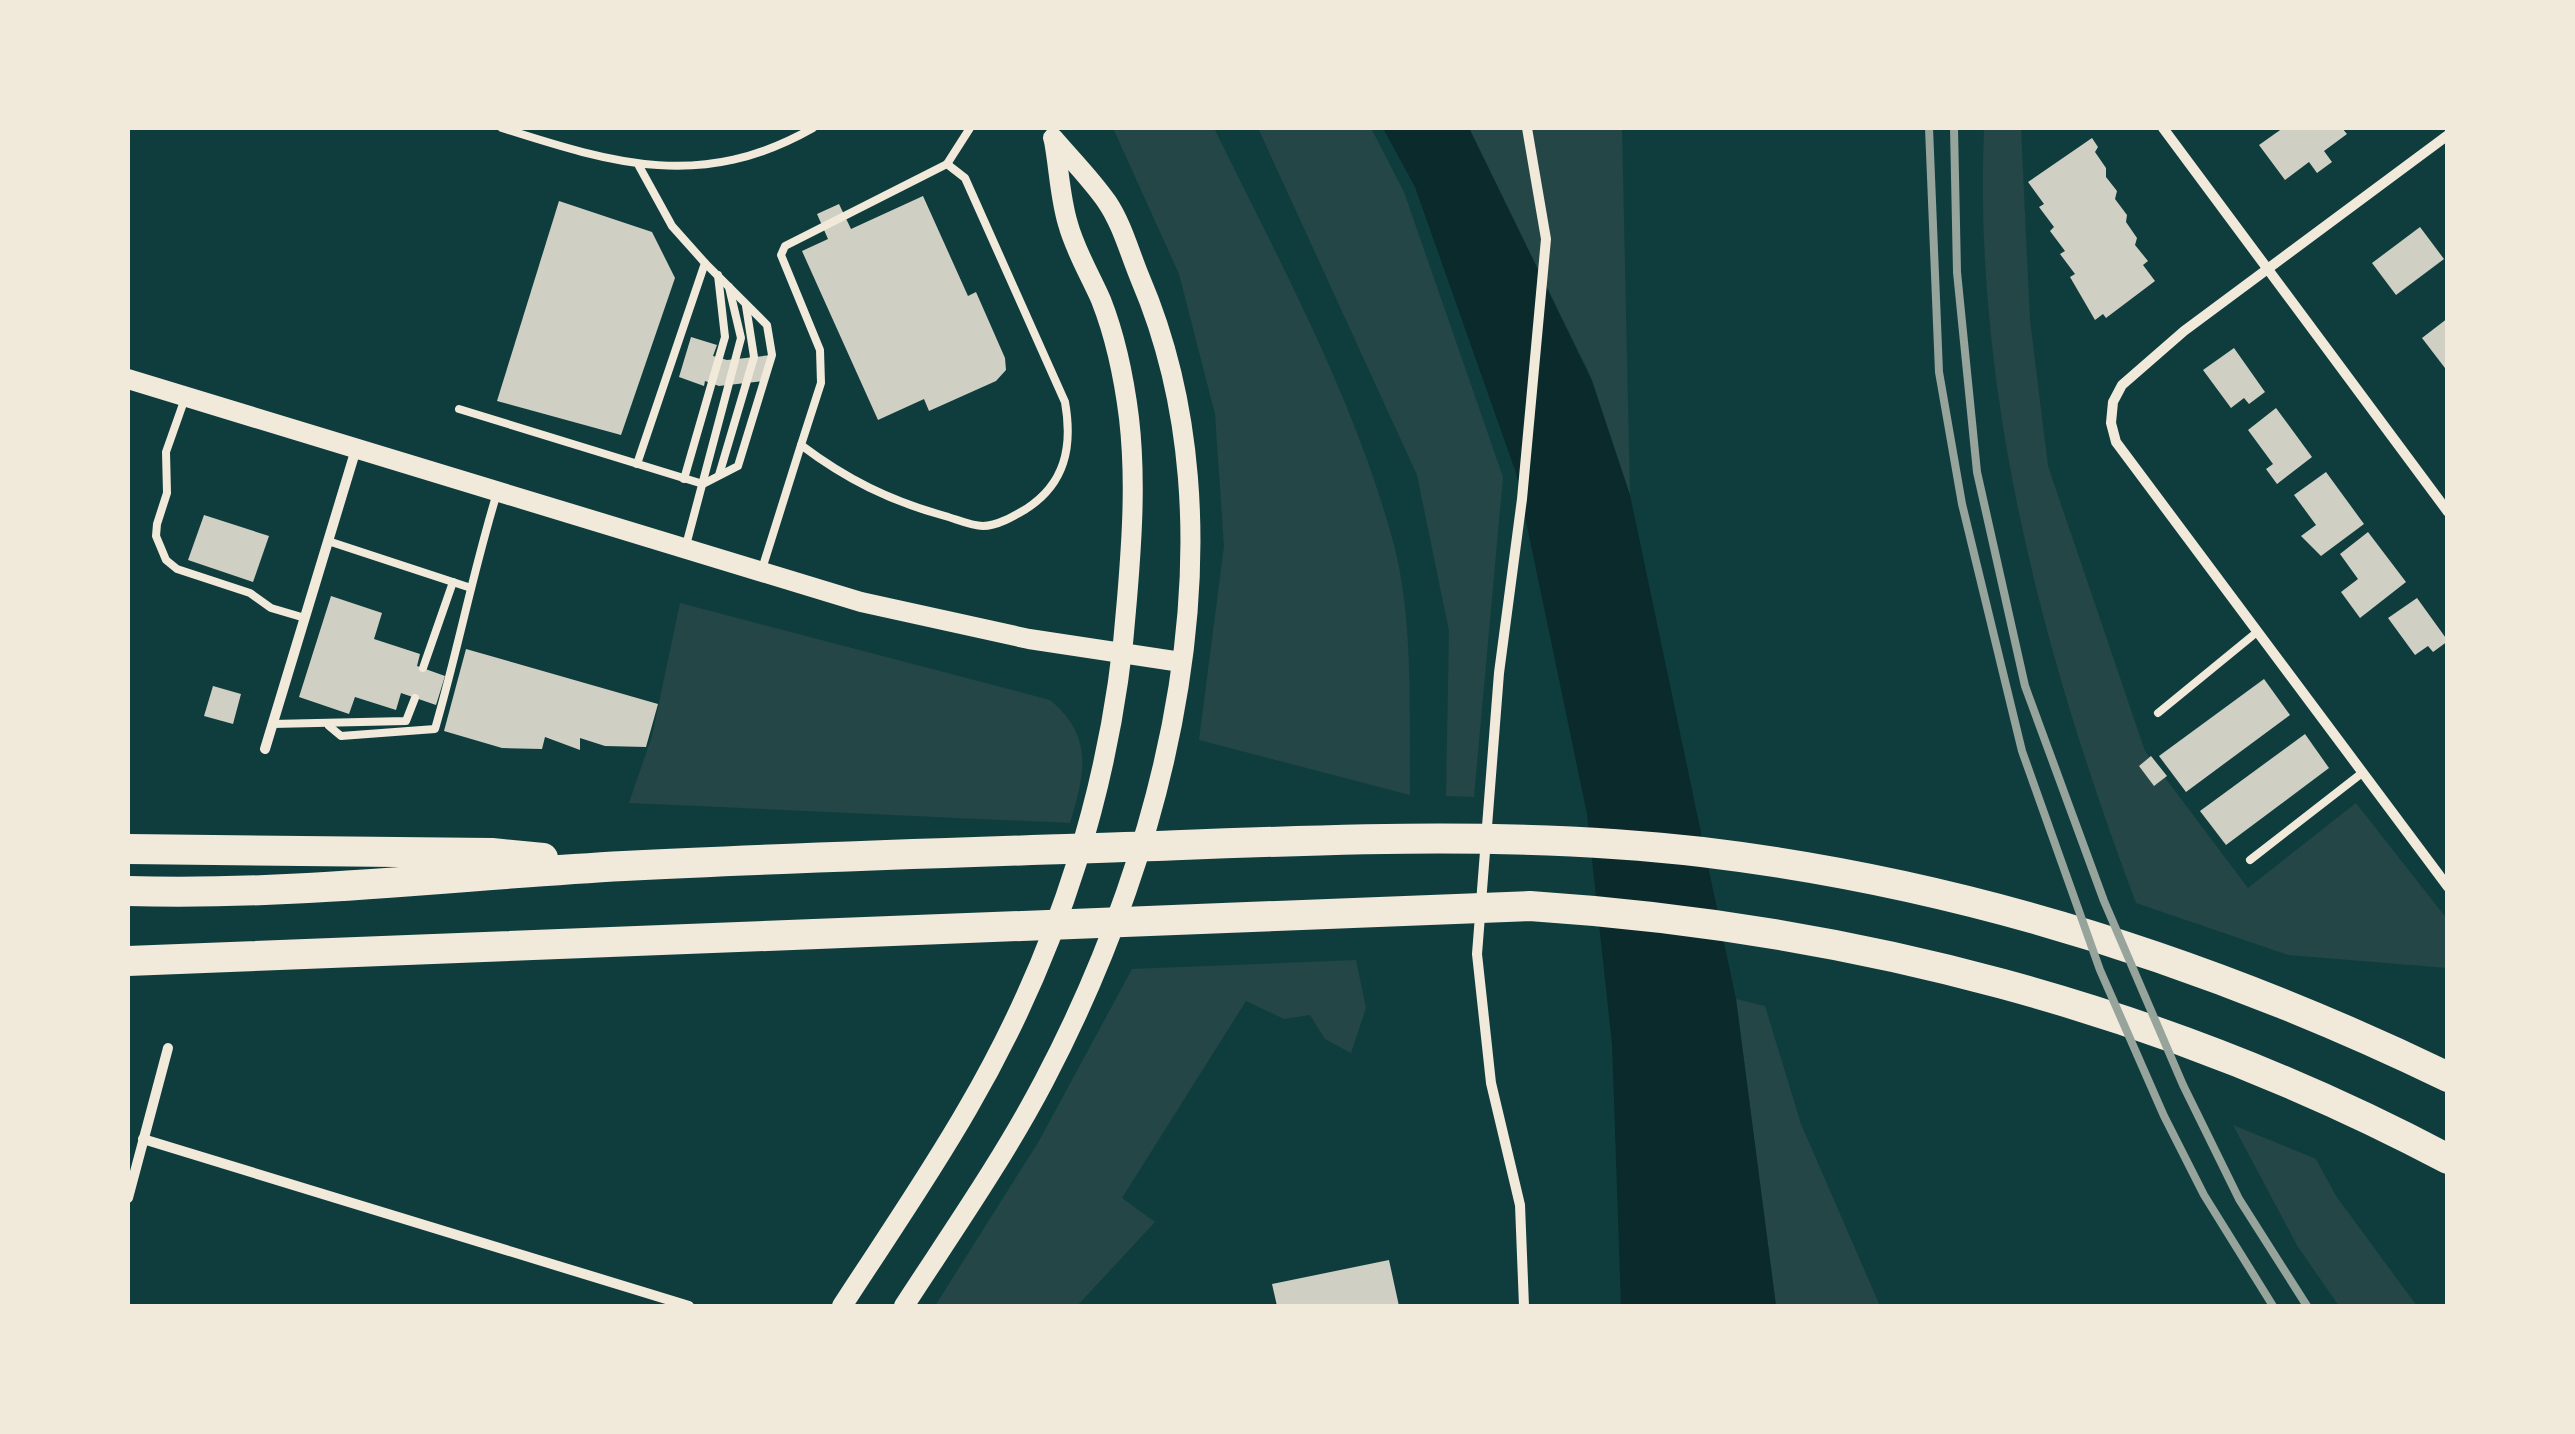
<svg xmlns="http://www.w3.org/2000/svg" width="2575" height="1434" font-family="Figtree,sans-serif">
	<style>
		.green { fill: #244646 }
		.water { fill: #0a2a2b }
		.building { fill: #cfcfc3 }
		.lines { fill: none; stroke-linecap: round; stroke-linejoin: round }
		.service { stroke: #f1e9da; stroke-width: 8 }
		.minor { stroke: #f1e9da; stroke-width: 10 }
		.secondary { stroke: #f1e9da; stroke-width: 20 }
		.motorway { stroke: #f1e9da; stroke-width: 30 }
		.rail { stroke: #97a49c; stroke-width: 8 }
	</style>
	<rect width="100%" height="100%" fill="#0f3d3e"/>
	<g class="green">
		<path d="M1113 128H1214C1280 263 1355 399 1394 545 1414 622 1409 716 1410 795L1199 740 1224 546 1215 414 1179 274Z"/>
		<polygon points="1258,128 1371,128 1404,192 1503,477 1474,797 1446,796 1449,631 1417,475"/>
		<polygon points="1469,128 1622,128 1630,495 1591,377"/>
		<path d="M1984 128H2021L2030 320 2048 466 2145 751 2248 888 2356 803 2447 919V968L2288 955 2136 903C2043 656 1973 393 1984 128Z"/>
		<path d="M680 603 1050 700C1094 736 1085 774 1070 823L629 803 652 736Z"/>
		<polygon points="1356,960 1366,1008 1351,1053 1325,1039 1310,1015 1284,1019 1246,1001 1122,1198 1155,1222 1077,1306 935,1306 1039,1141 1132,969"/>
		<polygon points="1736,999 1765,1006 1801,1124 1880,1306 1776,1306"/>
		<polygon points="2233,1125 2316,1159 2336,1196 2417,1306 2339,1306 2298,1247"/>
	</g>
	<polygon class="water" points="1383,128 1469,128 1592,381 1630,495 1736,999 1776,1306 1621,1306 1612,1044 1587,814 1516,473 1415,187"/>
	<g class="building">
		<polygon points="2283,128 2342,128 2347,134 2324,151 2332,162 2317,173 2309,162 2285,180 2259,145"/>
		<polygon points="2092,138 2098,147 2095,152 2106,168 2106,177 2117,191 2115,199 2127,215 2126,222 2137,238 2135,245 2148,261 2143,265 2155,281 2106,318 2103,314 2095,320 2070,277 2075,274 2060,254 2065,251 2050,231 2054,227 2039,207 2044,204 2028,182"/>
		<polygon points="923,196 968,296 976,292 1005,358 1006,370 996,381 929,411 924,399 878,420 802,251 828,239 817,214 839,204 851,229"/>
		<polygon points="559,201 652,232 675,278 621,435 497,401"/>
		<polygon points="2420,227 2444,259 2396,295 2372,263"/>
		<polygon points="2448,318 2448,372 2422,338"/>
		<polygon points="691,337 717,345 713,356 727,360 772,355 764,381 719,386 705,381 704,386 679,377"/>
		<polygon points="2234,348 2265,392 2249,404 2244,398 2231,408 2203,370"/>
		<polygon points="2276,408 2312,457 2277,484 2266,469 2273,464 2248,430"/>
		<polygon points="2326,472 2364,524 2321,556 2301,536 2316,525 2294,495"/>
		<polygon points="204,515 269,536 253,582 188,560"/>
		<polygon points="2368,532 2406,582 2360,618 2341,592 2358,579 2340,554"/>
		<polygon points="331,596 382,613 374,639 420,654 417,666 445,676 436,705 401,693 396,710 355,697 349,714 299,697"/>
		<polygon points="2417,598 2448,641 2433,652 2428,646 2415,655 2388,618"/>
		<polygon points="466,649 658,704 646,747 605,746 580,738 580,750 545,737 542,749 502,748 444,731"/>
		<polygon points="2264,679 2290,715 2186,792 2159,756"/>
		<polygon points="213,686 241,694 233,724 204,716"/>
		<polygon points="2305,734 2329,768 2226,845 2200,811"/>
		<polygon points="2151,756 2167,776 2154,786 2139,766"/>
		<polygon points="1389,1260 1399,1306 1277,1306 1272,1284"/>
	</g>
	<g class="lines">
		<g class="service">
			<path d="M502 128C615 164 702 191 813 128"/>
			<path d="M947 164 965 178 1065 402C1073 447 1065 484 1026 509 1014 516 997 526 983 526 971 526 956 519 945 516 890 501 846 479 801 445L821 383 820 350 781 255 785 246Z"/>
			<polyline points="947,164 970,128"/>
			<polyline points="184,401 166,452 167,493 157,524 156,536 166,560 177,569 250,593 271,608 305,618"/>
			<polyline points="459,409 703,484 738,466 772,355 767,325 705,263"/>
			<polyline points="637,464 705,263 672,226 639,166"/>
			<polyline points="719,475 754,357 746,306"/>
			<polyline points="684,479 725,337 718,275"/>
			<polyline points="328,541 468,587"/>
			<polyline points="685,549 741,338 729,287"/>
			<polyline points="762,569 801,445"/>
			<polyline points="423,668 453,582"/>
			<polyline points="2158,713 2257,632"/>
			<polyline points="272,724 406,721 415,698"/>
			<path d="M329 726 341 736 435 729C458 650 473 571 497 493"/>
			<polyline points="2250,860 2362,773"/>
		</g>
		<g class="minor">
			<polyline points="2163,128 2448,512"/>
			<polyline points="2448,135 2184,331 2122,385 2113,402 2111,423 2116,442 2448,887"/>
			<polyline points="265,749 356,449"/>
			<polyline points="143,1139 689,1306"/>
			<polyline points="128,1198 168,1048"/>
			<polyline points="1524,1306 1520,1205 1491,1083 1477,954 1499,673 1522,499 1546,239 1527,128"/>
		</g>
		<g class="secondary">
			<polyline points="128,379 861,602 1029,639 1181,662"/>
			<path d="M842 1306C884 1241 929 1176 968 1108 1059 952 1114 779 1127 599 1132 539 1136 478 1129 418 1124 378 1116 338 1101 300 1090 275 1075 250 1068 224 1060 198 1059 168 1054 141"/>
			<path d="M904 1306C952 1232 1003 1159 1044 1081 1167 847 1248 530 1140 278 1130 254 1122 224 1107 202 1091 179 1071 159 1053 138"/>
		</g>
		<g class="motorway">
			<polyline points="128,849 492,853 543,858"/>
			<path d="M128 891C294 896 458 875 624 866 802 857 980 852 1157 846 1339 839 1521 831 1702 852 1962 883 2212 963 2448 1077"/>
			<path d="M128 961 1530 906C1850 927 2163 1008 2448 1159"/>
		</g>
		<g class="rail">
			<polyline points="1929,128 1939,372 1962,504 2022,751 2100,970 2164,1116 2204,1195 2273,1306"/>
			<polyline points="1954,128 1957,272 1977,472 2025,686 2104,901 2183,1085 2239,1199 2307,1306"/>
		</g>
	</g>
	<rect width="2575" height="1434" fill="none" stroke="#f1e9da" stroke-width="260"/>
</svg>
